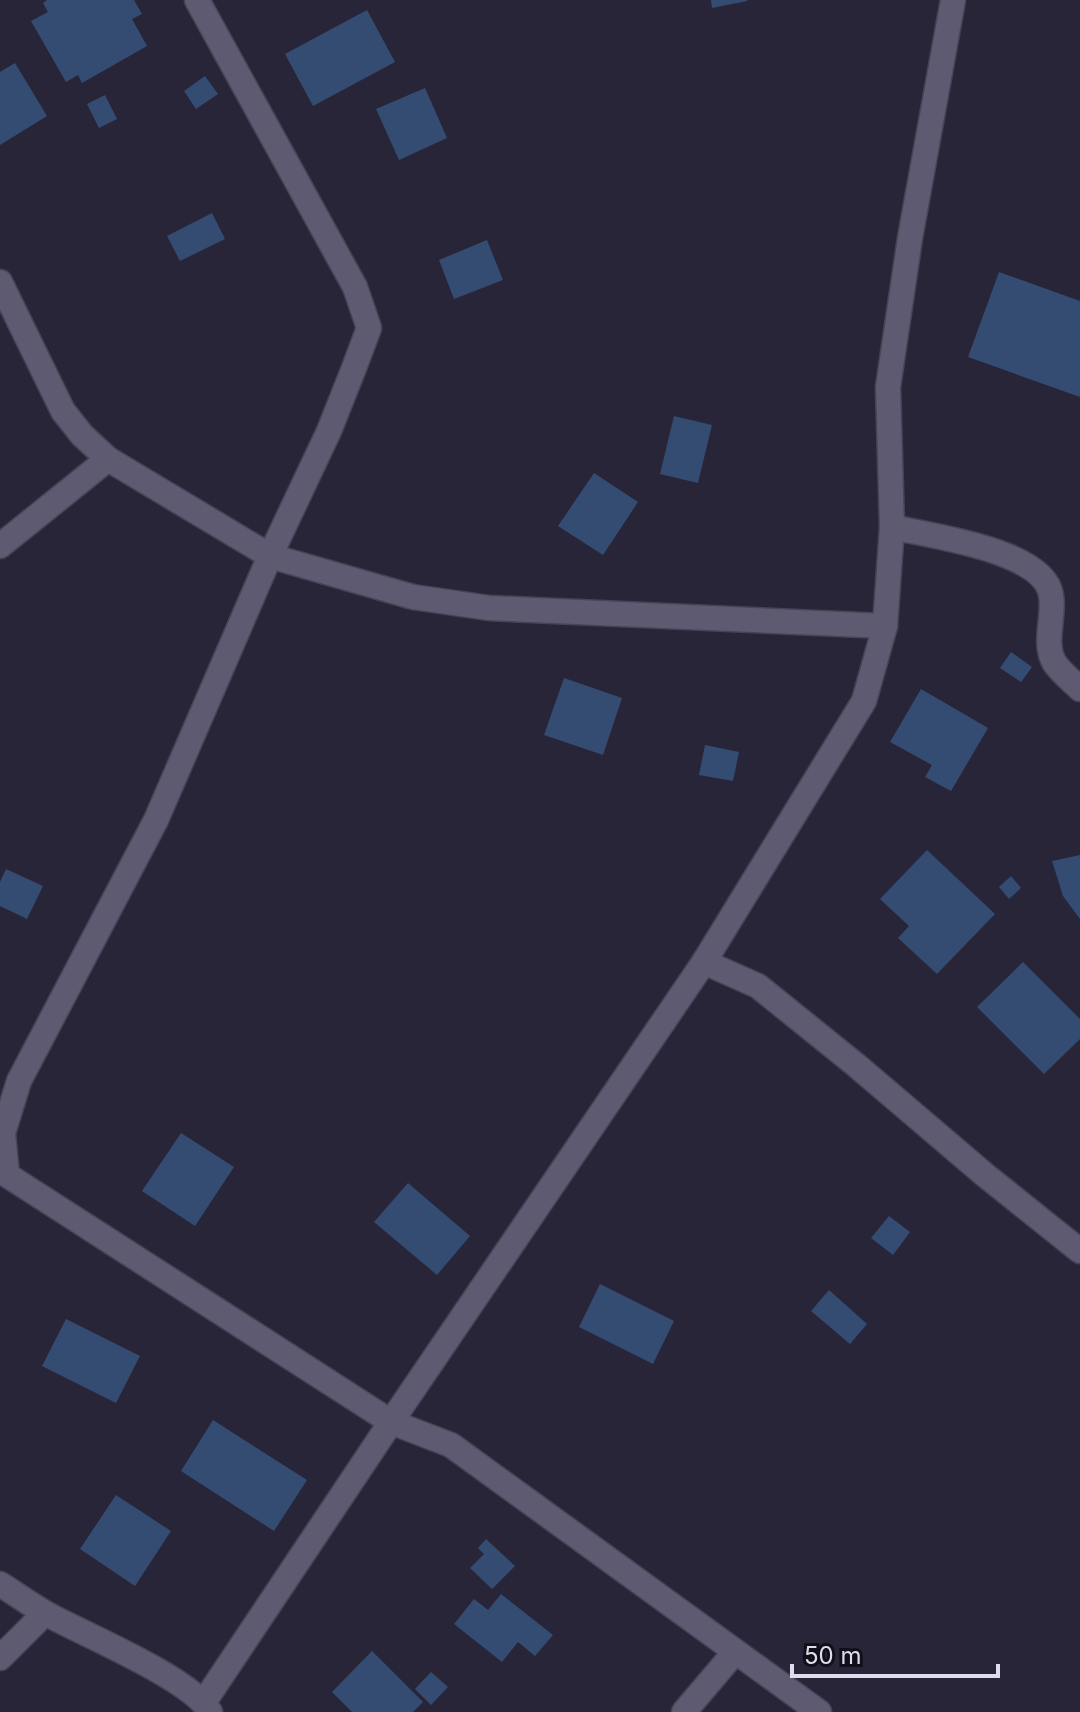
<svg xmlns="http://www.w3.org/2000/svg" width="1080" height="1712" font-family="Inter,sans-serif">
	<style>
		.building { fill: #344c72 }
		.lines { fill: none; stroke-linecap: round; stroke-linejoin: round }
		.minor-casing { stroke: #474355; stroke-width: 27 }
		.minor { stroke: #5e5a72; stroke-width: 24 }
	</style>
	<rect width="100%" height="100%" fill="#282539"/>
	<g class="building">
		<polygon points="47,0 134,0 142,14 132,19 147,46 82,83 78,75 66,82 31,21 48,12 43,3"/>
		<polygon points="711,0 747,0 747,1 712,8"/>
		<polygon points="367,10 395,62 313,106 285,54"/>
		<polygon points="15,63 47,116 0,145 0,72"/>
		<polygon points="205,76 218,94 196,109 184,91"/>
		<polygon points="425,88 447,138 399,160 376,109"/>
		<polygon points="105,95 117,119 99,128 87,104"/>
		<polygon points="212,213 225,239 180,261 167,236"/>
		<polygon points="487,240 503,280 454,299 439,260"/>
		<polygon points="999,272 1080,301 1080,397 968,357"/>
		<polygon points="674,416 712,425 698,483 660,474"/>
		<polygon points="594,473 638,502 603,555 558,526"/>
		<polygon points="1011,652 1032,667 1021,682 1000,668"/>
		<polygon points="564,678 622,698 603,755 544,735"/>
		<polygon points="921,689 988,728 951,791 925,777 932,765 890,742"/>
		<polygon points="705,745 739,752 733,781 699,775"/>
		<polygon points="927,850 995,914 937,974 898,938 909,926 880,899"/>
		<polygon points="1080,855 1080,919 1063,896 1052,861"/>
		<polygon points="6,869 43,886 27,919 0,906 0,882"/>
		<polygon points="1011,876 1021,888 1009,899 999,887"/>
		<polygon points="1023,962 1080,1019 1080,1039 1044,1074 977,1007"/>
		<polygon points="181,1133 234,1167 195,1226 142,1191"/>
		<polygon points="408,1183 470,1236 437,1275 374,1222"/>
		<polygon points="889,1216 910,1232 893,1255 871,1238"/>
		<polygon points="600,1284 674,1321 653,1364 579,1327"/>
		<polygon points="829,1290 867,1324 850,1344 811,1311"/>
		<polygon points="66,1319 140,1356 116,1403 42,1366"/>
		<polygon points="213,1420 307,1480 274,1531 181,1471"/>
		<polygon points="116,1495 171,1531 135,1586 80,1549"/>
		<polygon points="486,1539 515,1566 492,1589 470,1568 484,1554 478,1548"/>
		<polygon points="501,1594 553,1635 535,1656 518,1642 502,1662 454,1624 474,1599 488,1610"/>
		<polygon points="372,1651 423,1702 413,1712 352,1712 332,1692"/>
		<polygon points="431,1672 448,1687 431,1705 415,1689"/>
	</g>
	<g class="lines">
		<defs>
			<g id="minor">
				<polyline points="197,0 355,287 369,328 354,368 329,431 270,556 156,820 19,1081 3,1133 7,1175 391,1422 451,1445 819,1712"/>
				<polyline points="0,282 63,411 82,435 108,459 270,556 413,597 489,608 885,626"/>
				<path d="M892 527C930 536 1044 550 1051 595 1055 616 1043 642 1054 662 1060 672 1072 681 1080 689"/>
				<polyline points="0,546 108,459"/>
				<polyline points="704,962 758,986 856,1065 985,1175 1080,1251"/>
				<path d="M0 1584C16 1594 31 1605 47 1614 85 1635 192 1679 210 1712"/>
				<polyline points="0,1658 45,1613"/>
				<polyline points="204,1702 391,1422 704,962 864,701 885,626 892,527 888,387 910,238 953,0"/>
				<polyline points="684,1712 735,1652"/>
			</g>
		</defs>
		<use href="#minor" class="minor-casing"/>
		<use href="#minor" class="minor"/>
	</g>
	<path d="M792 1664v12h206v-12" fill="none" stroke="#dfddeb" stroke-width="4"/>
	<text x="804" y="1664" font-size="24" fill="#dfddeb" stroke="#110f19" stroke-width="6" paint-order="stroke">50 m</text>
</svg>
